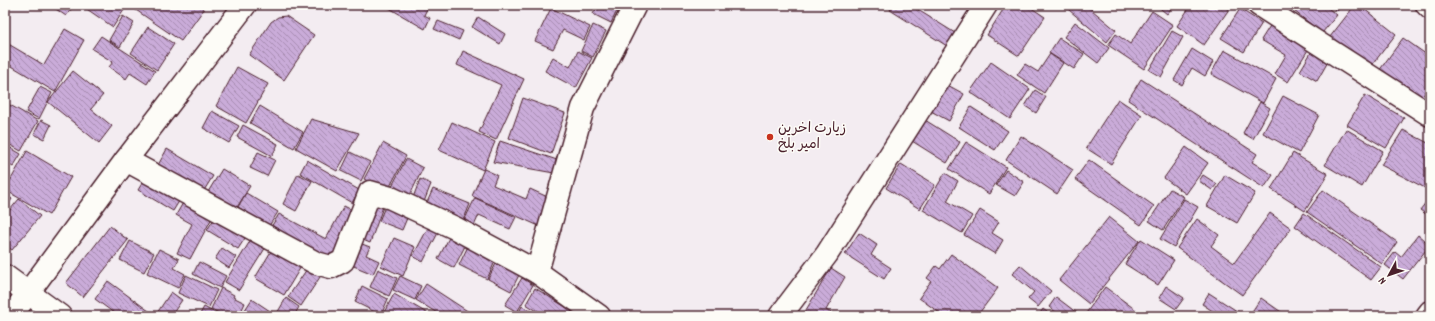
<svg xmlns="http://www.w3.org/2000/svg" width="1435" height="321" font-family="Dekko,'Playpen Sans Arabic',sans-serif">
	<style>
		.building { fill: url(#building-back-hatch); stroke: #4a1f2b }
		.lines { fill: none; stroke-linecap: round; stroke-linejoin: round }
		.minor-casing { stroke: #4a1f2b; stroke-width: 25 }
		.highway-casing { stroke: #4a1f2b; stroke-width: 25 }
		.minor { stroke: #fdfcf7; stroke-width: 22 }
		.highway { stroke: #fdfcf7; stroke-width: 22 }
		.poi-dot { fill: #c8321e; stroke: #fdfcf7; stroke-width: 1.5 }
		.labels { text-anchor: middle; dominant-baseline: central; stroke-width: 3; stroke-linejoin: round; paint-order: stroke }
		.poi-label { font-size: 14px; fill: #4a1f2b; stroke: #fdfcf7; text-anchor: start }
	</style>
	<defs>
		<pattern id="building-back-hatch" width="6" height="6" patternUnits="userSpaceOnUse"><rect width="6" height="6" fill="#caacd9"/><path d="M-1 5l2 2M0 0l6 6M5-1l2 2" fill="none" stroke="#a68bb0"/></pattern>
	</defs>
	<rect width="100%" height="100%" fill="#f3ecf1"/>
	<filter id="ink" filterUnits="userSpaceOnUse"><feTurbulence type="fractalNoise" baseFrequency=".025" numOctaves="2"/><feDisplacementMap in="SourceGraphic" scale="8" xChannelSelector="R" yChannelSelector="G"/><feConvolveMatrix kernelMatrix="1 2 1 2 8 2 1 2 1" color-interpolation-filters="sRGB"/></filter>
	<g filter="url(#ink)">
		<g class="building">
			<polygon points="54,5 74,5 66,16 53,7"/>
			<polygon points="81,5 117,5 124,10 113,27"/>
			<polygon points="136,5 198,5 204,9 181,41 133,8"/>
			<polygon points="384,5 429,5 424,15 430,18 425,29"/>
			<polygon points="598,5 620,5 611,23 593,14"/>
			<polygon points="893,5 910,5 955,33 947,46 890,10"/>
			<polygon points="1006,5 1027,5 1045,17 1019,56 987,35"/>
			<polygon points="1063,5 1086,5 1116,30 1107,42"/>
			<polygon points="1156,5 1174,5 1167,14"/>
			<polygon points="1191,5 1232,5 1204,45 1177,26"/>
			<polygon points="1272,5 1291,5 1283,14"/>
			<polygon points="1299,5 1324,5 1337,15 1322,33 1294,11"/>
			<polygon points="1331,5 1342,5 1337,11"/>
			<polygon points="1355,5 1359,5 1396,34 1369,69 1326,42"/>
			<polygon points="551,8 590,27 584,40 563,30 553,49 535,41"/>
			<polygon points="1240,9 1262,23 1244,52 1221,38"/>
			<polygon points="1152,11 1173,25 1144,69 1108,45 1116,34 1130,44"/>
			<polygon points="123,16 134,23 120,47 109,40"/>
			<polygon points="286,16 314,35 284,80 249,55 271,22 278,17"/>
			<polygon points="478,17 505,34 500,44 472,27"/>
			<polygon points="438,21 463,31 459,40 434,29"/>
			<polygon points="1273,21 1311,45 1288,82 1275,74 1286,55 1261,40"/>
			<polygon points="1075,22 1109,48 1098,63 1064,37"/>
			<polygon points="593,25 606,31 593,57 581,51"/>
			<polygon points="148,27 174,44 157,70 131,53"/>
			<polygon points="65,29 84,40 55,92 5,62 5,42 44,65"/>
			<polygon points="1172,31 1183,37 1161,77 1149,70"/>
			<polygon points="101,36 155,71 147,84 130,73 126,79 109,67 113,62 92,49"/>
			<polygon points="1059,38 1084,54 1074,69 1049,53"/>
			<polygon points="1403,38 1430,57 1430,86 1418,102 1376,75"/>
			<polygon points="1192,49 1213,62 1205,76 1192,68 1182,85 1174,80"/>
			<polygon points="1224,50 1276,79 1263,103 1211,74"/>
			<polygon points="463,51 524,79 496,140 479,132 501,85 457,65"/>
			<polygon points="578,51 592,58 576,88 545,71 553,57 570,67"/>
			<polygon points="1312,51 1329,60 1317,81 1300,71"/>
			<polygon points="1050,54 1063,63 1044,93 1017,75 1025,64 1038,72"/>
			<polygon points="991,62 1030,89 1010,119 970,92"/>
			<polygon points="237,67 268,84 246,123 216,106"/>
			<polygon points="73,71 103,95 91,109 112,126 99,143 48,102"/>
			<polygon points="1141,79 1257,154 1252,162 1273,175 1264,188 1128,100"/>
			<polygon points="944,83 964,94 949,121 929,110"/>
			<polygon points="40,87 52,93 39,119 26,112"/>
			<polygon points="1035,90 1046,97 1036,113 1025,106"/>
			<polygon points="1365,95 1404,118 1386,148 1347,125"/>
			<polygon points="1283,96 1319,115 1299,153 1263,133"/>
			<polygon points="523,98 565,113 551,154 509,138"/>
			<polygon points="1118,99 1142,115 1111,164 1086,148"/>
			<polygon points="1260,102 1270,108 1253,139 1243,133"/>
			<polygon points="10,105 38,121 21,151 5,142 5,113"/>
			<polygon points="260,106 303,132 294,148 250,123"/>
			<polygon points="971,107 1008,131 995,150 959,127"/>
			<polygon points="212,111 239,126 229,143 203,128"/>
			<polygon points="311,119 359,133 337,171 296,148"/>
			<polygon points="41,120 51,125 44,139 34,134"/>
			<polygon points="925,120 960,142 947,163 912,141"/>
			<polygon points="452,122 495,142 483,170 439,150"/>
			<polygon points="243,125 278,144 272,156 237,137"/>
			<polygon points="1346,129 1383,151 1362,187 1325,165"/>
			<polygon points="1403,130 1430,144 1430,184 1427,189 1381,165"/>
			<polygon points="1021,136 1073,170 1057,194 1006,160"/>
			<polygon points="500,141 557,160 554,173 493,162"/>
			<polygon points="966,142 1006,167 989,194 949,169"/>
			<polygon points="383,143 406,156 387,192 364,179"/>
			<polygon points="9,147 21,154 13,167 5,162 5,154"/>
			<polygon points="1186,147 1208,163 1186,194 1164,178"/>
			<polygon points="167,149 213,176 203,192 158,165"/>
			<polygon points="27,151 71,177 49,215 5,190"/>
			<polygon points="258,152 275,160 267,176 250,168"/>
			<polygon points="350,152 370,162 361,181 341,171"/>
			<polygon points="1293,153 1328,174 1305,211 1271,189"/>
			<polygon points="406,159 423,168 410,195 392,186"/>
			<polygon points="307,160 359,190 352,203 300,173"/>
			<polygon points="1089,160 1154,206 1141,225 1075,179"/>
			<polygon points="901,164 935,185 920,209 886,188"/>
			<polygon points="222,169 250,186 236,209 208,192"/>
			<polygon points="484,169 497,175 493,185 526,199 530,189 552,199 539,226 472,196"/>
			<polygon points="1006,170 1024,182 1015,196 996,185"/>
			<polygon points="945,173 958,181 947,201 972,216 962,233 923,210"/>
			<polygon points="298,174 312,181 296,211 283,204"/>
			<polygon points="1203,175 1217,184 1212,190 1199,181"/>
			<polygon points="1225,175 1255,193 1237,223 1207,206"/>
			<polygon points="146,177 181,198 173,211 138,190"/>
			<polygon points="420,179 431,184 422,207 411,203"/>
			<polygon points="433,189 470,204 462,224 424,209"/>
			<polygon points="1170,189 1184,197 1163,230 1149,221"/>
			<polygon points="1323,190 1397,242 1382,264 1307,212"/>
			<polygon points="246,193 278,212 269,226 238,207"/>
			<polygon points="5,194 12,199 5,209"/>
			<polygon points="1430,197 1430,217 1420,210"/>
			<polygon points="475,198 516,217 510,229 479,215 473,228 463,223"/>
			<polygon points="19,199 40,216 12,250 5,245 5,216"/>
			<polygon points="371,199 384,204 370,243 356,237"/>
			<polygon points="1184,199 1198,207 1174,247 1160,239"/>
			<polygon points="184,201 213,216 190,259 177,253 192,224 176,215"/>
			<polygon points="387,202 410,211 402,230 379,221"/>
			<polygon points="344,206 356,212 330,260 271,227 279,214 326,239"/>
			<polygon points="980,210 999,222 992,233 1003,240 995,254 964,235"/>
			<polygon points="1270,213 1291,228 1242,295 1177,248 1197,219 1219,235 1211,246 1234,263"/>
			<polygon points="1304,213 1381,267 1371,280 1295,226"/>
			<polygon points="216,216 247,235 238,249 207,230"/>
			<polygon points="1109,217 1139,241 1089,304 1059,280"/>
			<polygon points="430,224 440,229 423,262 413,256"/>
			<polygon points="110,226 128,240 83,297 66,283"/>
			<polygon points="452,232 468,240 454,268 438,259"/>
			<polygon points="255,233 269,242 239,290 225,282"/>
			<polygon points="859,233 877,245 871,255 891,268 884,279 845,254"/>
			<polygon points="1418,235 1430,245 1403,279 1385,265 1395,252 1401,257"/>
			<polygon points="394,238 415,247 403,276 381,266"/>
			<polygon points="1141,239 1174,260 1158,285 1125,264"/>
			<polygon points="130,241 154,253 144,272 120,260"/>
			<polygon points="354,241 370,247 366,255 379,261 373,274 344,262"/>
			<polygon points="470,242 498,255 487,279 459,265"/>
			<polygon points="276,243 305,260 284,295 255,278"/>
			<polygon points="222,248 236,257 229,268 215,259"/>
			<polygon points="159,249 179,259 174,268 185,274 178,288 147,273"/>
			<polygon points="951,254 998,288 977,316 944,316 919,298 931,281 927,278 936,266 940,269"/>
			<polygon points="500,256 523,267 511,291 488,279"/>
			<polygon points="199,262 226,276 220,288 193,274"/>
			<polygon points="1020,265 1051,291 1038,307 1028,299 1034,292 1012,274"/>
			<polygon points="309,266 322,274 301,306 288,297"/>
			<polygon points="831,268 845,277 826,310 837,316 805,316 803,315"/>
			<polygon points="378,269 397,278 389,296 370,287"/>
			<polygon points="186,275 217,290 209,307 178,293"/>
			<polygon points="400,276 421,286 415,300 393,290"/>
			<polygon points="522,278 533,285 517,312 505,305"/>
			<polygon points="108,281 153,314 152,316 118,316 95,299"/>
			<polygon points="426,284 472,314 470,316 442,316 416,300"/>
			<polygon points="362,286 388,299 381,315 355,302"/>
			<polygon points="1166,286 1184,298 1176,309 1159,298"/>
			<polygon points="1105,287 1144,316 1084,316"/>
			<polygon points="221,288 234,295 233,297 245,303 239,316 225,316 211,309"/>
			<polygon points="535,288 572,311 569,316 545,316 526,304"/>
			<polygon points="171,292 182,300 171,316 155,316"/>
			<polygon points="1209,293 1243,315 1243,316 1220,316 1202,304"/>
			<polygon points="394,294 432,316 382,316"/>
			<polygon points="1056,297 1081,316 1061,316 1049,307"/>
			<polygon points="286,298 299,307 294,316 241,316 252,299 276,315"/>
			<polygon points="1261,298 1287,316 1249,316"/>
			<polygon points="522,306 534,313 533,316 517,316"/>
			<polygon points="204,307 221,316 199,316"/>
			<polygon points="1043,309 1052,316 1038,316"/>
		</g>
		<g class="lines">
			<defs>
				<g id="minor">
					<polyline points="1259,5 1430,115"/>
					<polyline points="126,160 316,263 331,267 343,261 370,192 391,198 455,228 537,272"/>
					<polyline points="5,276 60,316"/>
					<polyline points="11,316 126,160 245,5"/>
					<polyline points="599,316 537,272 583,108 635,5"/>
					<polyline points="780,316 827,254 986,5"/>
					<polyline points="1427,316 1430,312"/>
				</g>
				<polyline id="highway" points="1427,5 1430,8"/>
			</defs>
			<use href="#minor" class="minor-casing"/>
			<use href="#highway" class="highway-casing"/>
			<use href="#minor" class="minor"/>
			<use href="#highway" class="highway"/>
		</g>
	</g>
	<circle class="poi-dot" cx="770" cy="137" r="4"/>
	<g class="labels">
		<g class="poi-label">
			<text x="778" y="129">زیارت اخرین<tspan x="778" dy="16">امیر بلخ</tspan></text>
		</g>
	</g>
	<rect width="1435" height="321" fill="none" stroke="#fdfcf7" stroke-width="20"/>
	<rect x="10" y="10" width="1415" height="301" fill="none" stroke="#4a1f2b" stroke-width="1.5" filter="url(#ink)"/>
	<g transform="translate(1389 275) rotate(230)" stroke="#fdfcf7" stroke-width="3" paint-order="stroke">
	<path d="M0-3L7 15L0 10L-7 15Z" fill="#4a1f2b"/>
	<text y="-6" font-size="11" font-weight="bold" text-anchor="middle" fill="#4a1f2b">N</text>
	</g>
</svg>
